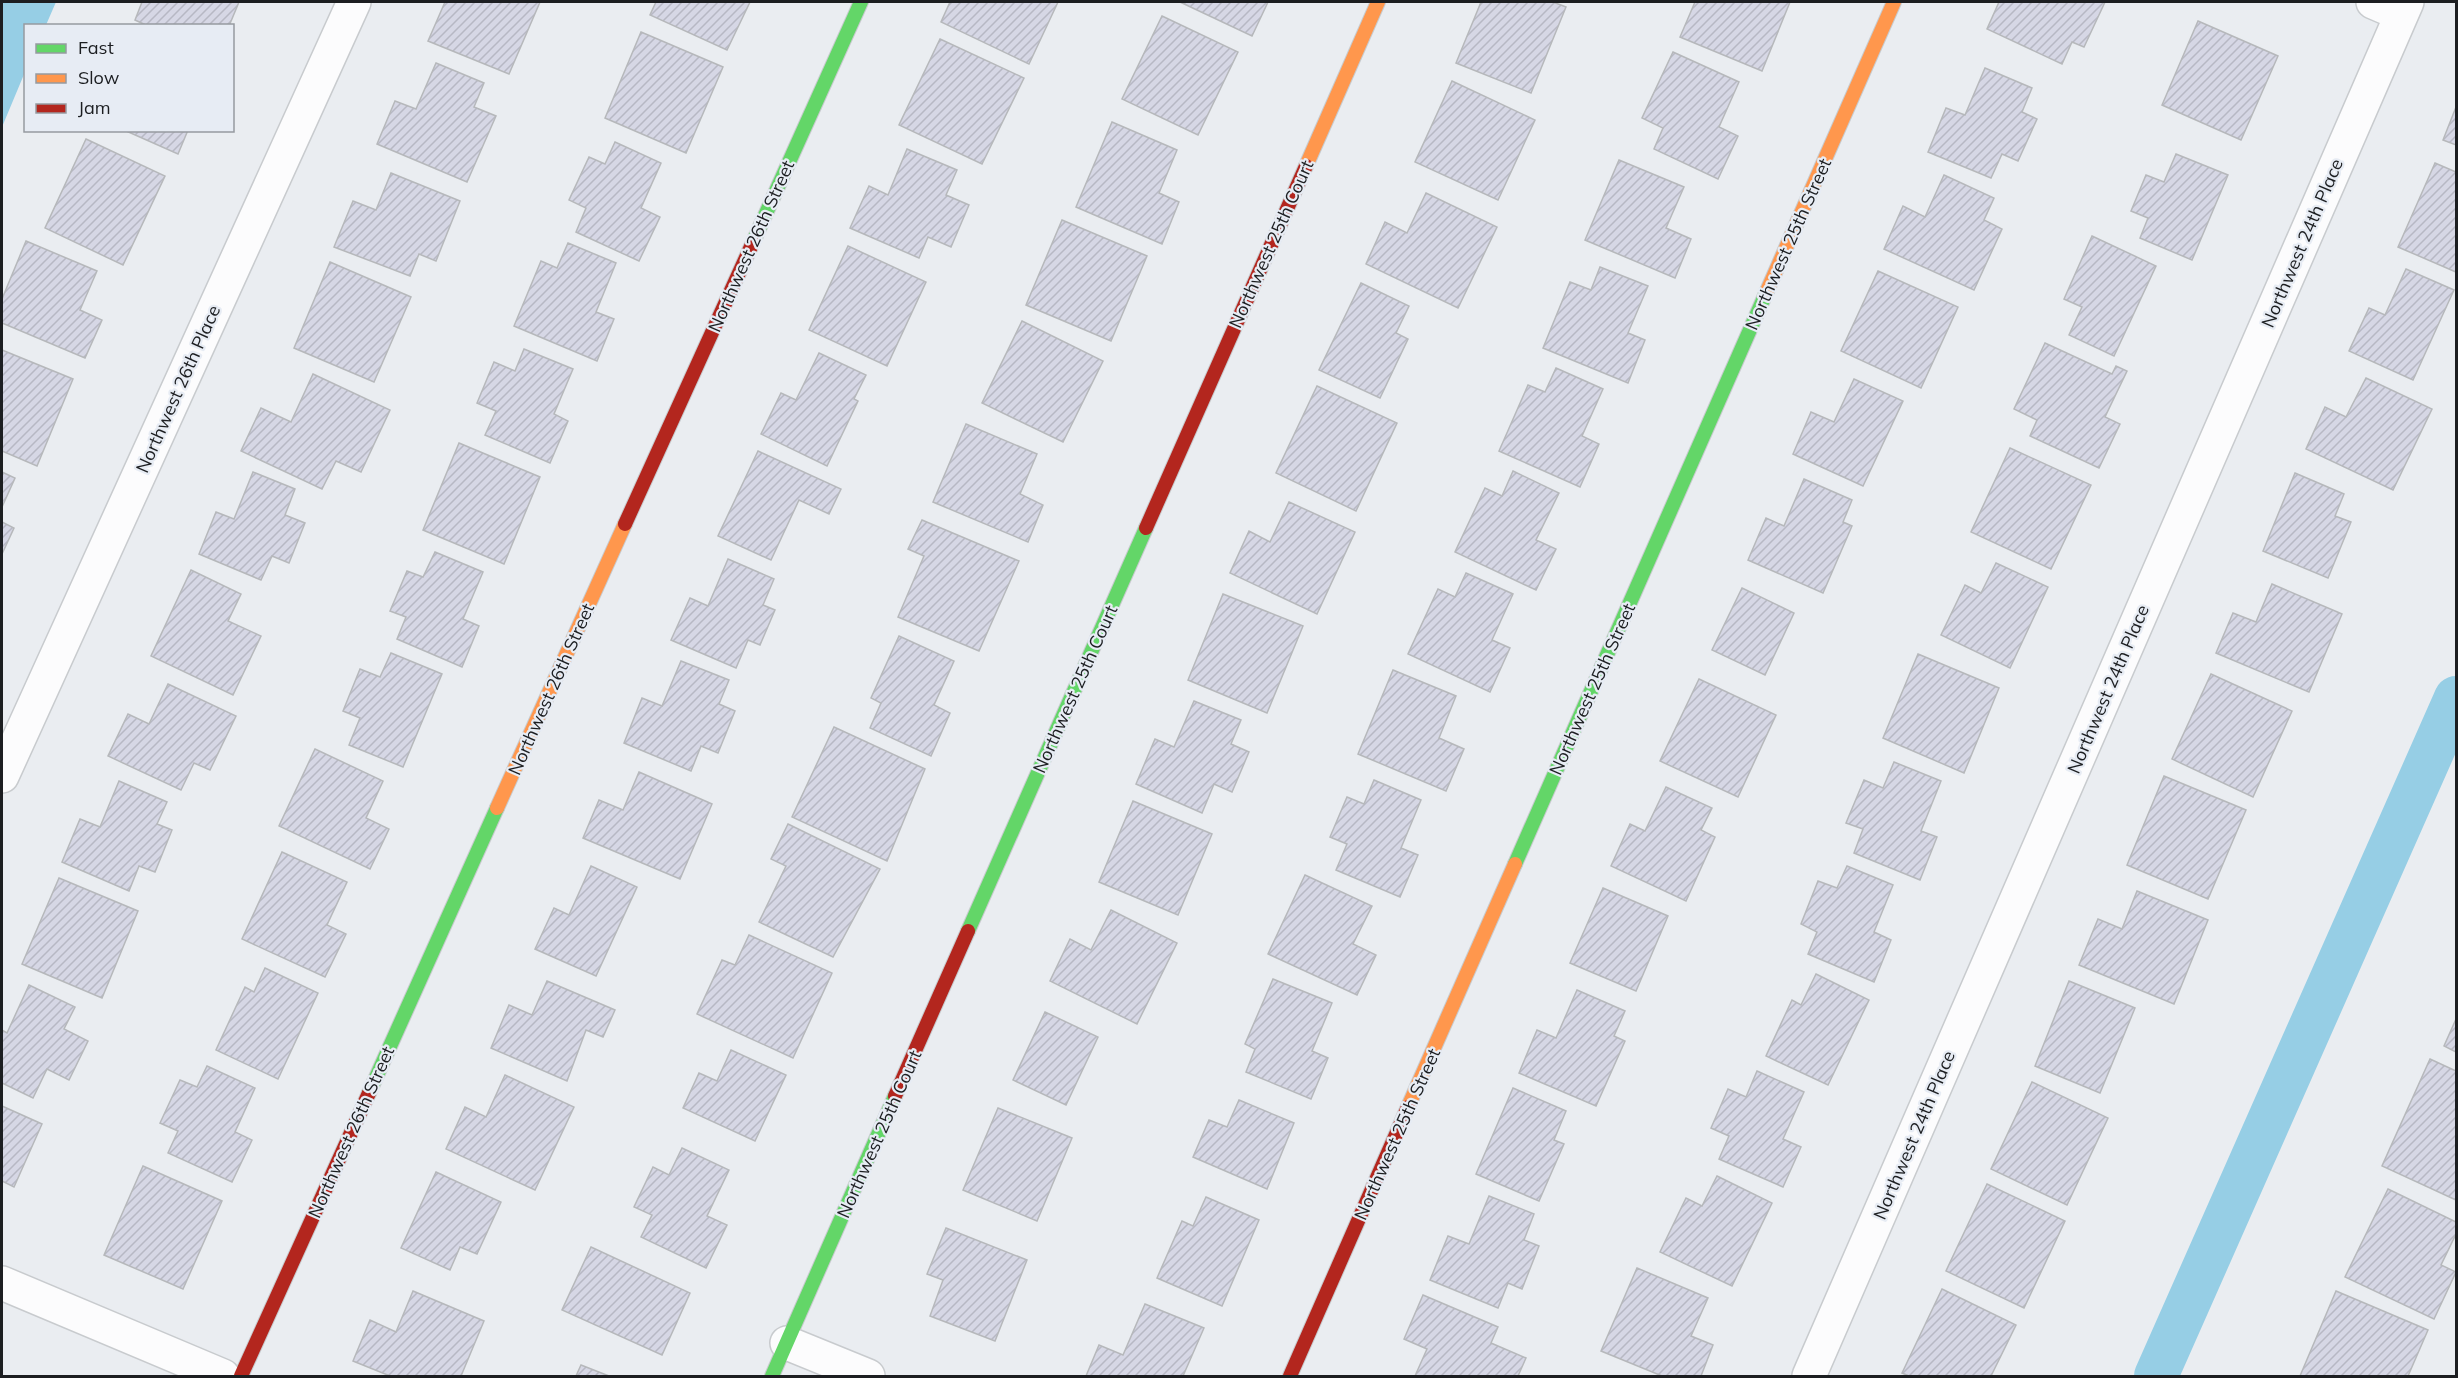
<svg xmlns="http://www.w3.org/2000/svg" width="2458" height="1378" font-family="Mulish,sans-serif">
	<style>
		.water { fill: #96cee5 }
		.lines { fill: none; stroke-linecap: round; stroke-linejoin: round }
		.canal { stroke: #96cee5; stroke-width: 44 }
		.building { fill: url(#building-hatch); stroke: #b6b8bb; stroke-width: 1.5 }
		.street-casing { stroke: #c8cbce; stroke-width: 36 }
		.fast-casing { stroke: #c8cbce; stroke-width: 16 }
		.slow-casing { stroke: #c8cbce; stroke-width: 16 }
		.jam-casing { stroke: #c8cbce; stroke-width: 16 }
		.street { stroke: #fcfcfd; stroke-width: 33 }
		.fast { stroke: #63d668; stroke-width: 14 }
		.slow { stroke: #ff974d; stroke-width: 14 }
		.jam { stroke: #b3261e; stroke-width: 14 }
		.labels { text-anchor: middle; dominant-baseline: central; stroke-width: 4.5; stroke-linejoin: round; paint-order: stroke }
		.street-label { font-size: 18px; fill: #1c1e21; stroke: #e7ecf4 }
	</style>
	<defs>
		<pattern id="building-hatch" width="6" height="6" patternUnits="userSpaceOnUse" patternTransform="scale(1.5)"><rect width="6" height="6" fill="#d6d7e5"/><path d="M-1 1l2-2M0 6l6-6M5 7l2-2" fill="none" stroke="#b7b8c4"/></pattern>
	</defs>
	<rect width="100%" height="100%" fill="#eaedf1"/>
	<polygon class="water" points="2,2 56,2 46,25 26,26 25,72 2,127"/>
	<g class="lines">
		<polyline class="canal" points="2156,1376 2456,698"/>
	</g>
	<g class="building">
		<polygon points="142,2 239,2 229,26 148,26 135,20"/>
		<polygon points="445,2 540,2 509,74 428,41"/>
		<polygon points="656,2 750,2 727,50 650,15"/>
		<polygon points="950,2 1058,2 1029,64 941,22"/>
		<polygon points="1180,2 1268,2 1252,36"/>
		<polygon points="1481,2 1553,2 1566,7 1531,93 1456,63"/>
		<polygon points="1695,2 1790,2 1762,71 1680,37"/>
		<polygon points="1999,2 2105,2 2084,47 2072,42 2062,64 1987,29"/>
		<polygon points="1162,16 1238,52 1198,135 1122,99"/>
		<polygon points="2198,21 2278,56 2241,140 2162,105"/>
		<polygon points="641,32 723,67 686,153 605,118"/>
		<polygon points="940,39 1024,78 982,164 899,125"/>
		<polygon points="1673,52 1739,82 1719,127 1738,136 1718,179 1654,149 1663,128 1642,118"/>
		<polygon points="436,63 484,83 474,107 496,116 467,182 377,144 395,101 416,109"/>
		<polygon points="1985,68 2032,88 2022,112 2037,119 2018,161 2002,154 1991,178 1928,152 1946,108 1965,115"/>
		<polygon points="1452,81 1535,120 1498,200 1415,162"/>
		<polygon points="2456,107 2456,145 2443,140"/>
		<polygon points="1112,122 1177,150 1159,193 1179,202 1162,244 1076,207"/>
		<polygon points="124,130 188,130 178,154"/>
		<polygon points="86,139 165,176 123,265 45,228"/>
		<polygon points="615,142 661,163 641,208 660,217 639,261 576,232 586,208 569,200 589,157 605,164"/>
		<polygon points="907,149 957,170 946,195 969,205 951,247 928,237 919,258 850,228 869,186 888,195"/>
		<polygon points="2176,154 2228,175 2192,260 2140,238 2148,218 2131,211 2146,175 2164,182"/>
		<polygon points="1619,160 1684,187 1666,228 1691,239 1675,278 1585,240"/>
		<polygon points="2435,163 2456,172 2456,272 2398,247"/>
		<polygon points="391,173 460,201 436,261 419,254 410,276 334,247 353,201 376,210"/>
		<polygon points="1944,175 1994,198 1984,220 2002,229 1974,290 1884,249 1903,206 1925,217"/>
		<polygon points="1426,193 1497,227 1458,308 1366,264 1385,222 1407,233"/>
		<polygon points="1062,220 1147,256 1111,341 1026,305"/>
		<polygon points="2092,236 2156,266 2114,356 2069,335 2082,307 2064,299"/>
		<polygon points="26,241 97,271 80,310 102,320 85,358 2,323 2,299"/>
		<polygon points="568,243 616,263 596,312 614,319 597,361 514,326 541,261 557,268"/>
		<polygon points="848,246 926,282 887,366 809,330"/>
		<polygon points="330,262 411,297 374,382 294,348"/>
		<polygon points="1600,267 1648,286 1628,333 1645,340 1628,383 1543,348 1570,282 1591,290"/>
		<polygon points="2406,269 2454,290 2413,380 2349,351 2369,308 2385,315"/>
		<polygon points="1878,271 1958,307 1921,388 1841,351"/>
		<polygon points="1361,283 1409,306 1396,333 1408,339 1380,398 1319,370"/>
		<polygon points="1022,321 1103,361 1063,442 982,403"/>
		<polygon points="2045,343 2112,374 2116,366 2127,371 2105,417 2120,424 2099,468 2030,436 2037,420 2014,409"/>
		<polygon points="524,349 573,369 554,414 568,421 550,463 485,435 496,411 477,403 494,362 515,371"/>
		<polygon points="2,350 73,379 37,466 2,451"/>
		<polygon points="819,353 866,375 854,399 858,401 827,466 761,434 781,393 796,400"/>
		<polygon points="1556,368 1603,389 1582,436 1599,444 1580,487 1499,451 1528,385 1545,392"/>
		<polygon points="313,374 390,410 361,472 336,461 322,489 241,451 261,408 291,422"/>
		<polygon points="2366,378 2432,409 2393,490 2306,449 2325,407 2346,417"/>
		<polygon points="1854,379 1903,401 1863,486 1793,454 1811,412 1834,422"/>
		<polygon points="1317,386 1397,423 1356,511 1276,473"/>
		<polygon points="966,424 1037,454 1020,494 1043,505 1028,542 933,502"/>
		<polygon points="459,443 540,477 504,564 423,530"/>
		<polygon points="2010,448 2091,485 2051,569 1971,532"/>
		<polygon points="758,451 841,489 829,514 799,500 771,560 718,536"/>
		<polygon points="1513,471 1559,493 1536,540 1556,549 1536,590 1455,552 1485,488 1502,496"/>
		<polygon points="2,472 15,478 2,507"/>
		<polygon points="253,472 295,489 285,515 305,523 289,563 272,556 261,580 199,554 216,512 234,519"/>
		<polygon points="2295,473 2344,494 2335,516 2351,522 2328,578 2263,551"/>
		<polygon points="1804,479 1852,500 1843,522 1852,526 1823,593 1748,560 1766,518 1784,526"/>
		<polygon points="1289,502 1355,532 1317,614 1230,573 1249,531 1270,542"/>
		<polygon points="922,520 1019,561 979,651 898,617 924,556 908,549"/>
		<polygon points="2,522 14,528 2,554"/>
		<polygon points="435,552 483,572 463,619 479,626 462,667 397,639 406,617 390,611 407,571 423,577"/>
		<polygon points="728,559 774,579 763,605 775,610 760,645 748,640 736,668 671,640 690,598 708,606"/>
		<polygon points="1996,563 2048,587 2010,668 1941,635 1965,585 1981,593"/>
		<polygon points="191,570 241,594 228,621 261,636 233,695 151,656"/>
		<polygon points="1466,573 1513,594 1492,640 1510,648 1490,692 1408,654 1438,589 1455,597"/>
		<polygon points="2272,584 2342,614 2309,692 2216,653 2233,613 2256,622"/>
		<polygon points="1742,588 1794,613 1765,675 1712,650"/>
		<polygon points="1223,594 1303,626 1267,713 1188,680"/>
		<polygon points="899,636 954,661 934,705 950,713 931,756 870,728 881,703 871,698"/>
		<polygon points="391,653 442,674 403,767 349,745 360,718 343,711 360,669 380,677"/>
		<polygon points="1918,654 1999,688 1964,773 1883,738"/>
		<polygon points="681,661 729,680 719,704 735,711 718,753 701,746 691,771 624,743 642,698 662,706"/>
		<polygon points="1393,670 1456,696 1439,738 1464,749 1446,791 1358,754"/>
		<polygon points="2211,674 2292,711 2253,797 2172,759"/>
		<polygon points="1699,679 1776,715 1738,797 1660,761"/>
		<polygon points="168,684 236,716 210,770 194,763 181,790 108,756 128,714 149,724"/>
		<polygon points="1194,701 1241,720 1231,744 1249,752 1232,792 1214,784 1202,813 1136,784 1155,739 1174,747"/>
		<polygon points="834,727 925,769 887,861 792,817"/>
		<polygon points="315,749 383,781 366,818 389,829 370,869 279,826"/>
		<polygon points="1894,762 1941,781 1921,831 1937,837 1920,880 1854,853 1863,829 1846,823 1864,780 1883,788"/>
		<polygon points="639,772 712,804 680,879 583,838 599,800 623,810"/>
		<polygon points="2164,776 2246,810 2208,899 2127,865"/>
		<polygon points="1374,780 1421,800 1401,848 1418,855 1400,897 1336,870 1347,844 1330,837 1347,797 1364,804"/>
		<polygon points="119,781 167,802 157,824 172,830 155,872 139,866 129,891 62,862 80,819 100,827"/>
		<polygon points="1666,787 1712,808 1701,830 1715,837 1686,901 1611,866 1630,824 1645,831"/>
		<polygon points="1133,801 1212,834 1178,915 1099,882"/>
		<polygon points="788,824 880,869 833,957 759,922 786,866 771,859"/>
		<polygon points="282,852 347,882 327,925 346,934 325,977 242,939"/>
		<polygon points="591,866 637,887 596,976 535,949 554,908 569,915"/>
		<polygon points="1847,866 1893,885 1874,932 1891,940 1874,982 1808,954 1817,932 1801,924 1818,881 1837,888"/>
		<polygon points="1305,875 1372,906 1353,944 1376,955 1357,995 1268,954"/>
		<polygon points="59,878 138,911 102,998 22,964"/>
		<polygon points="1603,888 1668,916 1636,991 1570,963"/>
		<polygon points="2137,891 2208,920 2174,1004 2079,965 2098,919 2122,929"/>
		<polygon points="1111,910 1177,943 1137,1024 1050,981 1070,939 1091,950"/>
		<polygon points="749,935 832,973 793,1058 697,1014 722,960 735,965"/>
		<polygon points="265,968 318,993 278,1079 216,1050 245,987 254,992"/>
		<polygon points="1816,974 1869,1000 1828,1085 1766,1056 1792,1000 1801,1005"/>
		<polygon points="1273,979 1332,1003 1312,1051 1328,1058 1311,1099 1246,1072 1255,1049 1245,1044"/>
		<polygon points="547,981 615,1010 603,1037 586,1030 567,1081 491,1048 509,1005 532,1015"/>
		<polygon points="2069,981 2135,1008 2100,1093 2035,1066"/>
		<polygon points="29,985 75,1007 64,1029 88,1041 69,1080 47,1069 33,1098 2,1083 2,1030 7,1033"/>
		<polygon points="1577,990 1625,1011 1614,1036 1625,1041 1596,1106 1519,1073 1537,1030 1556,1038"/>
		<polygon points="1045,1012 1098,1037 1066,1105 1013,1080"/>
		<polygon points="2456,1019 2456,1052 2444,1046"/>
		<polygon points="731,1050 786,1075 755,1141 683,1108 699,1073 717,1081"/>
		<polygon points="2430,1059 2456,1071 2456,1200 2382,1166"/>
		<polygon points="207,1066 255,1088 235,1132 252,1140 232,1182 168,1153 178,1131 160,1123 180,1080 197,1087"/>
		<polygon points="1757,1071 1804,1092 1783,1139 1801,1147 1783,1187 1719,1159 1729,1136 1711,1128 1728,1089 1746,1097"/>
		<polygon points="505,1075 574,1107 535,1190 446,1149 465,1107 486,1117"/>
		<polygon points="2032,1082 2108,1118 2067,1205 1991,1169"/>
		<polygon points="1513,1088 1566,1111 1554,1140 1564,1144 1539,1201 1476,1174"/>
		<polygon points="1239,1100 1294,1123 1267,1189 1193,1157 1209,1120 1227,1127"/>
		<polygon points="2,1106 42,1124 14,1187 2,1181"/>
		<polygon points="998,1108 1072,1138 1037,1221 963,1190"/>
		<polygon points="682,1148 729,1170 707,1216 727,1225 706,1268 641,1237 652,1215 634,1207 653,1167 669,1175"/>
		<polygon points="143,1166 222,1201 183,1289 104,1255"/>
		<polygon points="436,1172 501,1202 477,1254 460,1247 450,1270 401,1248"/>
		<polygon points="1717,1176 1772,1203 1732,1286 1660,1252 1686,1198 1702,1206"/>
		<polygon points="1987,1184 2065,1221 2024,1308 1946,1271"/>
		<polygon points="2388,1189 2456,1222 2456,1234 2441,1265 2456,1272 2434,1319 2345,1277"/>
		<polygon points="1489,1196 1534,1214 1524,1240 1539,1246 1522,1289 1508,1283 1498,1308 1430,1280 1448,1236 1469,1244"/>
		<polygon points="1206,1197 1259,1220 1222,1306 1157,1278 1182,1221 1193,1226"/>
		<polygon points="946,1228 1027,1260 995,1341 930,1316 943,1280 927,1274"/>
		<polygon points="591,1247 690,1293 662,1355 562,1310"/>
		<polygon points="1637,1268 1708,1298 1691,1336 1713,1345 1701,1376 1662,1376 1601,1351"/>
		<polygon points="1942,1289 2016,1325 1991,1376 1909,1376 1902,1373"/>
		<polygon points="413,1291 484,1321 461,1376 390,1376 353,1361 370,1320 396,1332"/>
		<polygon points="2336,1291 2428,1330 2408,1376 2300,1376"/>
		<polygon points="1423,1295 1498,1327 1491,1343 1526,1358 1518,1376 1415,1376 1427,1349 1404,1339"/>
		<polygon points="1145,1304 1204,1328 1183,1376 1086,1376 1099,1345 1123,1355"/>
		<polygon points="581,1365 609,1376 576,1376"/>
	</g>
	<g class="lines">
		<defs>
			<g id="street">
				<polyline points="2373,2 2401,14"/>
				<polyline points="2,776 354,2"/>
				<polyline points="2,1283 223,1376"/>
				<polyline points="787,1343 868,1376"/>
				<polyline points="1809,1376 2407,2"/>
			</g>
			<g id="fast">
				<polyline points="754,240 861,2"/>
				<polyline points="1515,864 1767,291"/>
				<polyline points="968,931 1146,528"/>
				<polyline points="369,1093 497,808"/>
				<polyline points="772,1376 895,1096"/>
			</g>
			<g id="slow">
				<polyline points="1306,166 1378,2"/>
				<polyline points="1767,291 1894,2"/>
				<polyline points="497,808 625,524"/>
				<polyline points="1408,1107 1515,864"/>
			</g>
			<g id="jam">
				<polyline points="625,524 754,240"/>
				<polyline points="1146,528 1306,166"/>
				<polyline points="895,1096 968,931"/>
				<polyline points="241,1376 369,1093"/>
				<polyline points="1290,1376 1408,1107"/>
			</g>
		</defs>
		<use href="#street" class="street-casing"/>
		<use href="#fast" class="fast-casing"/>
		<use href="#slow" class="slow-casing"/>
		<use href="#jam" class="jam-casing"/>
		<use href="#street" class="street"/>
		<use href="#fast" class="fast"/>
		<use href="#slow" class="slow"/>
		<use href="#jam" class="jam"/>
	</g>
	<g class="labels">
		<g class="street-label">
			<text transform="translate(2302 243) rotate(-67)">Northwest 24th Place</text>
			<text transform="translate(1271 244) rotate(-66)">Northwest 25th Court</text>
			<text transform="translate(1788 244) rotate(-66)">Northwest 25th Street</text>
			<text transform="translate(751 246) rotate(-66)">Northwest 26th Street</text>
			<text transform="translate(178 389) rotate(-66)">Northwest 26th Place</text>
			<text transform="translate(551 689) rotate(-66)">Northwest 26th Street</text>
			<text transform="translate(1075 689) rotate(-66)">Northwest 25th Court</text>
			<text transform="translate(1592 689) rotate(-66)">Northwest 25th Street</text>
			<text transform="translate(2108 689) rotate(-67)">Northwest 24th Place</text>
			<text transform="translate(351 1132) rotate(-66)">Northwest 26th Street</text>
			<text transform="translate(879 1134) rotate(-66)">Northwest 25th Court</text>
			<text transform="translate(1397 1134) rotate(-66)">Northwest 25th Street</text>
			<text transform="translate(1914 1135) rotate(-67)">Northwest 24th Place</text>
		</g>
	</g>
	<rect width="2458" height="1378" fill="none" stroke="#1c1e21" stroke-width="6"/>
	<rect x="24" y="24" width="210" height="108" fill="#e7ecf4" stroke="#969aa0" stroke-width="1.5"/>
	<rect x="36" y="44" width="30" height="9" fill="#63d668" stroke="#969aa0" stroke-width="1.5"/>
	<text x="78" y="54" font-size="18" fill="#1c1e21">Fast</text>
	<rect x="36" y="74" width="30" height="9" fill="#ff974d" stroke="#969aa0" stroke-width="1.5"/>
	<text x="78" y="84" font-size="18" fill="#1c1e21">Slow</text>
	<rect x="36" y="104" width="30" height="9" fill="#b3261e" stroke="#969aa0" stroke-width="1.5"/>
	<text x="78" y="114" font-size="18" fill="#1c1e21">Jam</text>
</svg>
